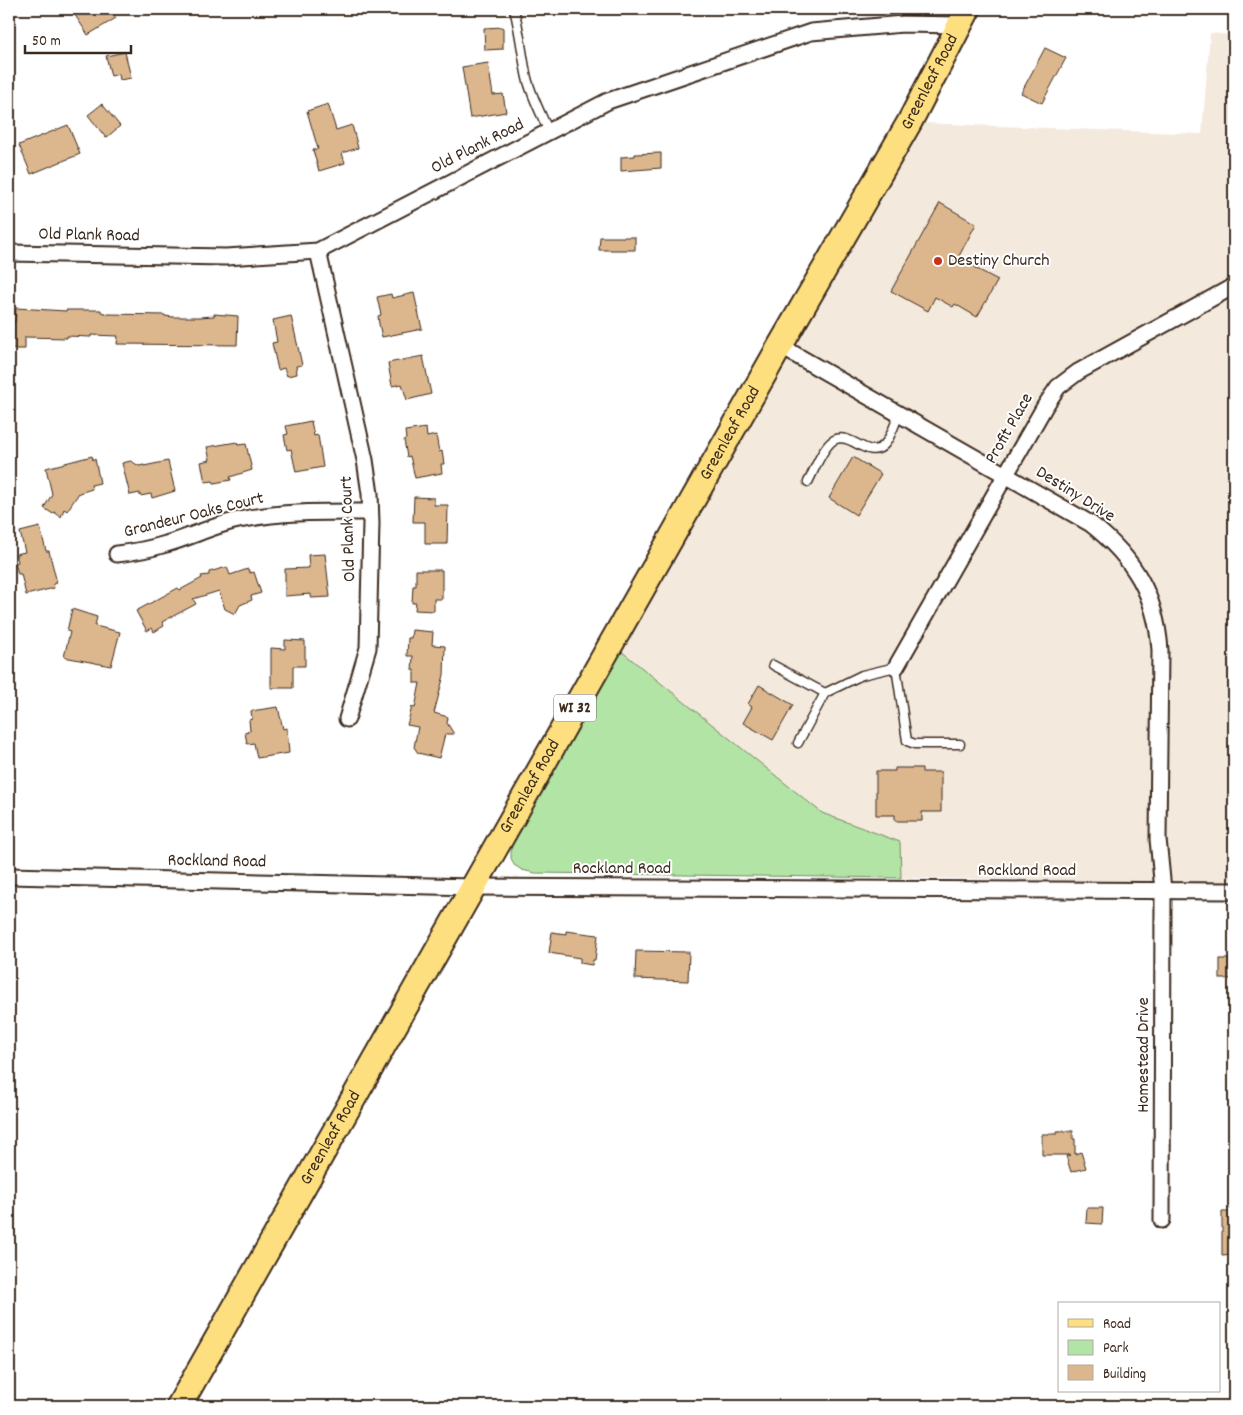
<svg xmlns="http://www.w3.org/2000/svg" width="1243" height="1415" font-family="Dekko,sans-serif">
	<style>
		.built { fill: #f4e9dd }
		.green { fill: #b2e4a5; stroke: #768762 }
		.building { fill: #dcb78e; stroke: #3b2a1e }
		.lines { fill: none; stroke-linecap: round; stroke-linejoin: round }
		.service-casing { stroke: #3b2a1e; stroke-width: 11 }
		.minor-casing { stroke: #3b2a1e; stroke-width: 19 }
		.primary-casing { stroke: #3b2a1e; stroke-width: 28 }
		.service { stroke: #fff; stroke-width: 8 }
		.minor { stroke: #fff; stroke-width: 15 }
		.primary { stroke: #fedf80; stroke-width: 24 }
		.poi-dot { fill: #c8321e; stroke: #fff; stroke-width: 2 }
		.labels { text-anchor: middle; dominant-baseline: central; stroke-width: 4; stroke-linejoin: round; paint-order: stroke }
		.shield { fill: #fff; stroke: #766a62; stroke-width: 1 }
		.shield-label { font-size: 16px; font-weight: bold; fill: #3b2a1e }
		.street-label { font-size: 18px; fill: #3b2a1e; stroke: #fff }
		.poi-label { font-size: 18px; fill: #3b2a1e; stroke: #fff; text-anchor: start }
	</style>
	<rect width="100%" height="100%" fill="#fff"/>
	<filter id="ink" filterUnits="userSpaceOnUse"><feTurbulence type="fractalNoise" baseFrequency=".02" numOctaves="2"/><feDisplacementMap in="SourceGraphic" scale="10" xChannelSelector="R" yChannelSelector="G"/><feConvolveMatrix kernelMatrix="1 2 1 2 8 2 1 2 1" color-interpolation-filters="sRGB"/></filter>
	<g filter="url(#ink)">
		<polygon class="built" points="1210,33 1234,35 1234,883 901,878 900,842 822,813 621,651 843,256 921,123 1202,134"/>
		<polygon class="green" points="621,651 822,813 900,842 901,878 535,873 522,870 514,865 511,858 511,851 514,831 567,735"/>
		<g class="building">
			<polygon points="71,9 110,9 116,18 88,35"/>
			<polygon points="503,27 503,49 485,50 484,28"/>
			<polygon points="1045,48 1066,58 1042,103 1021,93"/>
			<polygon points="125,52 131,78 120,80 119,74 111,76 106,56"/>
			<polygon points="488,63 493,95 503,94 506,112 470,118 462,67"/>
			<polygon points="102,104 120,126 106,138 88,115"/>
			<polygon points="328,104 336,130 352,125 358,148 342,153 345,163 319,171 313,150 318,149 307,111"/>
			<polygon points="68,125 80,154 31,174 19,145"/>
			<polygon points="661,153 661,168 621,171 621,157 635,156 635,154"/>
			<polygon points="940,203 976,224 959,256 976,266 975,268 998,280 977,317 955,304 953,307 935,297 928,311 891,291"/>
			<polygon points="600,237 635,237 635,250 599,250"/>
			<polygon points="414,293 422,329 382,337 379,324 378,316 381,315 377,297 391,294 392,298"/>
			<polygon points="16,308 66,311 66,310 101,310 101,312 108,314 165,315 165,316 173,317 200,317 214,316 214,314 238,316 237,345 117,344 118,336 91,335 91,337 67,336 67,338 25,337 25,349 9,349 9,321 15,322"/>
			<polygon points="291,316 302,365 296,366 297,374 287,376 284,368 278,370 272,343 277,342 273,320"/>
			<polygon points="423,356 431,394 407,400 402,384 392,386 388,363"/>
			<polygon points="311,421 314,436 318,435 323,467 296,472 291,449 287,450 284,435 288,434 286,426"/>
			<polygon points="426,428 427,437 436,435 439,452 442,451 444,464 441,464 442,473 415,478 410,456 407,457 404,440 406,439 405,431"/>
			<polygon points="237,442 238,445 246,444 252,470 230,477 231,480 214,483 213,481 205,482 201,462 210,460 207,447"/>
			<polygon points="92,456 93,460 95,459 100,483 91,485 92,489 79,493 67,511 64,509 61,517 54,512 53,514 44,508 52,494 46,468"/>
			<polygon points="853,457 881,474 856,515 829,498"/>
			<polygon points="131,461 139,466 144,465 144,466 168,461 175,491 152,498 151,494 140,496 140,493 130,495 122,463"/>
			<polygon points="414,497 434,498 434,505 448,505 447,544 425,544 425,522 413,522"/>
			<polygon points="40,527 46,551 49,551 57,583 53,584 54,588 26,595 21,574 18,574 15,563 18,562 16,554 25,552 20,532"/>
			<polygon points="325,554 330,597 311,598 311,594 285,596 285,569 309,568 308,555"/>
			<polygon points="227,567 230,575 248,569 250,573 254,572 261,593 251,596 252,600 240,605 235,614 225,609 219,591 193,599 196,604 162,622 164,626 154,632 152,628 147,631 136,611 178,588 180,590 202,578 201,576 209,575 209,572"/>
			<polygon points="416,570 442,570 442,599 434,599 434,611 415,610 416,603 412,603 413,586 416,586"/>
			<polygon points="72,609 97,617 95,626 120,632 111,666 64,657 70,632 67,631"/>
			<polygon points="412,630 433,632 432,645 445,646 444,675 434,713 448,717 447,723 454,734 445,734 439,758 418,753 414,747 418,727 407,725 412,707 415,708 420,683 414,683 414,670 412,670 413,656 407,656 408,638 411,638"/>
			<polygon points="285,640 305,641 305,666 293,666 293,688 271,688 271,648 285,649"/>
			<polygon points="759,685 793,705 773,740 743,723 752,707 748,704"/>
			<polygon points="278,707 283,729 287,728 289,753 257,758 254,743 247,744 245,732 250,731 249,720 252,719 251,711"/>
			<polygon points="895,768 922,768 922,772 941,772 941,812 922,812 922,821 895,821 895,815 876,815 876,771 895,771"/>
			<polygon points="566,931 598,935 595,960 593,960 592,965 580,963 580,958 549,953 552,932 566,934"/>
			<polygon points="636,951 689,952 688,981 635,979"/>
			<rect x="1220" y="959" width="14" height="20"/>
			<polygon points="1057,1131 1073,1131 1073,1139 1075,1139 1075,1154 1081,1152 1086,1168 1071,1172 1066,1156 1071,1155 1042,1155 1042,1134 1057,1134"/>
			<polygon points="1087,1208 1103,1208 1102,1224 1086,1223"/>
			<polygon points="1222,1212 1234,1212 1234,1255 1222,1256"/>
		</g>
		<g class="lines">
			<defs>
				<g id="service">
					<path d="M514 9C520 31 522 55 527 78 532 97 541 114 549 132"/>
					<path d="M808 482C814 471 823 446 834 440 851 431 868 461 884 445 891 438 895 423 899 414"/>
					<polyline points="773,665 825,693"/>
					<polyline points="798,743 825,693 862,675 896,667 907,741 915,744 960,744"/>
				</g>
				<g id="minor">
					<polyline points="318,251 365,460 370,494 371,523 368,648 347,719"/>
					<polyline points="9,253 226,257 318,251 608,101 811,32 903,24 959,25"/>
					<path d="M780 346 1091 524C1134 558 1156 595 1160 650L1158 839 1163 890 1162 1220"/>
					<path d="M117 554C134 552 150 549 166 544 191 537 214 525 239 520 282 511 326 512 370 512"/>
					<polyline points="896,667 1045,406 1058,387 1078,372 1234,286"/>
					<polyline points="9,876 473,887 1234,891"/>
				</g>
				<g id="primary">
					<path id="s1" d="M179 1406 780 346 909 123 968 9"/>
				</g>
			</defs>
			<use href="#service" class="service-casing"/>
			<use href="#minor" class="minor-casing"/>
			<use href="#primary" class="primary-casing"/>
			<use href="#service" class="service"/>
			<use href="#minor" class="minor"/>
			<use href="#primary" class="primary"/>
		</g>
	</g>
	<circle class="poi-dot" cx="938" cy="261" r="5"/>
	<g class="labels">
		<rect class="shield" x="554" y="694.5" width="42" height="27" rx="4"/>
		<g class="shield-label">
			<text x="575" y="708">WI 32</text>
		</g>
		<g class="street-label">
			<text stroke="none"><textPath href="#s1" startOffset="1522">Greenleaf Road</textPath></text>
			<text transform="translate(478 147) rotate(-27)">Old Plank Road</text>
			<text transform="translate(89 236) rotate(1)">Old Plank Road</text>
			<text transform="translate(1010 429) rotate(-60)">Profit Place</text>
			<text stroke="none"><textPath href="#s1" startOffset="1118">Greenleaf Road</textPath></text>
			<text transform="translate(1075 495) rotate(32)">Destiny Drive</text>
			<text transform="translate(194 516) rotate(-14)">Grandeur Oaks Court</text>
			<text transform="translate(349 529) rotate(-92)">Old Plank Court</text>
			<text stroke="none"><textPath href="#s1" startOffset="712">Greenleaf Road</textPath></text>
			<text transform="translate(217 862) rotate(1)">Rockland Road</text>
			<text x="622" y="869">Rockland Road</text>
			<text x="1027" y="871">Rockland Road</text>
			<text transform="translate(1144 1055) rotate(-90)">Homestead Drive</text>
			<text stroke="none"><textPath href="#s1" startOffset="308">Greenleaf Road</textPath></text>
		</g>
		<g class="poi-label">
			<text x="948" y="261">Destiny Church</text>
		</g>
	</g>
	<rect width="1243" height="1415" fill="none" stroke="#fff" stroke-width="30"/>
	<rect x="15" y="15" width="1213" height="1385" fill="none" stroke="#3b2a1e" stroke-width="2" filter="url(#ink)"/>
	<rect x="1058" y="1302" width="162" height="90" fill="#ffffff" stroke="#b1aaa5"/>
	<rect x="1068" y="1319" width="25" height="8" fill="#fedf80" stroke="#b1aaa5"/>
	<text x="1103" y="1328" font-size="15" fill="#3b2a1e">Road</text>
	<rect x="1068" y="1340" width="25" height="15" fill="#b2e4a5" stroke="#b1aaa5"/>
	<text x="1103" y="1352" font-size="15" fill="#3b2a1e">Park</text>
	<rect x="1068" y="1365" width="25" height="15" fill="#dcb78e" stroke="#b1aaa5"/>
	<text x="1103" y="1378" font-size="15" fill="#3b2a1e">Building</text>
	<path d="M25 45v8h106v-8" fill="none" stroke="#3b2a1e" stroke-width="2.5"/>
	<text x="32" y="45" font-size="15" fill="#3b2a1e" stroke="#ffffff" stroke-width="4" paint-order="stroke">50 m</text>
</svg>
